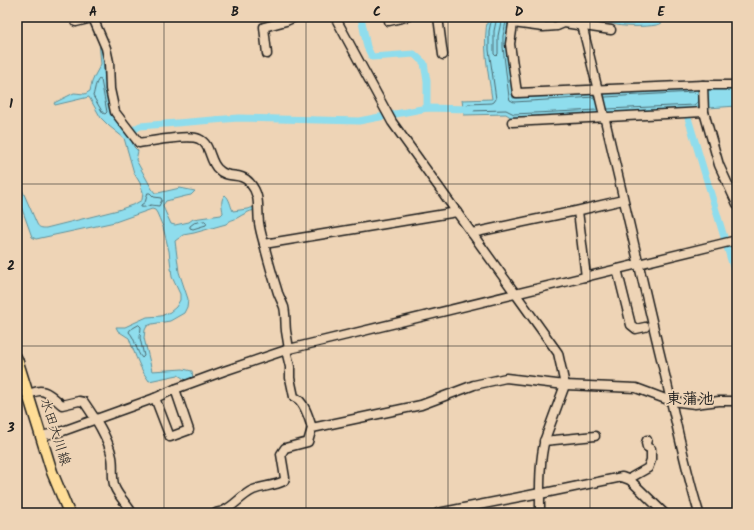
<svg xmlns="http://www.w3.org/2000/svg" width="754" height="530" font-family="Kalam,'Klee One',sans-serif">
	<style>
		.water { fill: #8fdded; stroke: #619099 }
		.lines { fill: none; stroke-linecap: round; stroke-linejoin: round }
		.shore { stroke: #4a6970; stroke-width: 1 }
		.canal { stroke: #8fdded; stroke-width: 7 }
		.minor-casing { stroke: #1c1c1c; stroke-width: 11 }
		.major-casing { stroke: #1c1c1c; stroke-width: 13 }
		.minor { stroke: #eed4b6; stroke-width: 8 }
		.major { stroke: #ffdd96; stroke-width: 10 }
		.grid { fill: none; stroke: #1c1c1c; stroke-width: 1; stroke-opacity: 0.55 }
		.labels { text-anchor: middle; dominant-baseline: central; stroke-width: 3.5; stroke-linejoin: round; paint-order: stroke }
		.street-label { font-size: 14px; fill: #1c1c1c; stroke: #eed4b6 }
		.quarter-label { font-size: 16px; font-weight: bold; fill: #1c1c1c; stroke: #eed4b6 }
		.neatline { fill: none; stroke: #1c1c1c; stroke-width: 1.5 }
		.grid-label { font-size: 13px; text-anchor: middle; font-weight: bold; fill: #1c1c1c }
	</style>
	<rect width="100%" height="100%" fill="#eed4b6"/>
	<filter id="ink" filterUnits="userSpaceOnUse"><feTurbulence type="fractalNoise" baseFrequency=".025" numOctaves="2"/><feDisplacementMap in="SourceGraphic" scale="8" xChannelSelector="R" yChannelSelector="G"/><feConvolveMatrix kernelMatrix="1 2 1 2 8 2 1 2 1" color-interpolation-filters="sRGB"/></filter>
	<g filter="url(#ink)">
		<g class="water">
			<path d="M488 17H511L507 47 513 98 697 88 698 91 707 90V87L737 86V106L708 108 707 105H699V109L512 118 506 114 464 115 462 100 492 99C488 70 482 46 488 17Z"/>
			<path d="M532 17H535L539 20 543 21 556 20 566 17 588 19H658L661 17H665C664 20 663 23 660 24 653 27 625 27 617 25 612 24 608 22 603 22 592 21 580 19 569 20 556 21 541 29 532 17Z"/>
			<path d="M99 41 102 49 103 59 105 81 108 98 131 140 134 147 138 151 136 160 152 189 155 193H158L180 188 195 191 191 195 186 196 166 201 163 205 164 209 171 224 175 225 189 222 193 219 221 215 223 213C222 206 220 200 225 195 230 199 230 205 233 211L247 209 255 207 256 210C248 211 244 214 237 218 233 220 230 220 226 224L194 233 183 235 175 241 179 272 188 299 187 307 184 313 170 321 152 324 147 326 145 330 144 338 152 371 183 369 192 371 193 378 186 380 178 375 149 381C142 372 137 360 133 349 132 345 130 342 129 338L118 331 116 327H125L147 317 161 316 170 312 176 307 180 300V294L172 277 169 251 163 227 157 213 155 210 152 209 115 222 36 239 32 237 17 195V178L37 224C39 228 42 228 46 228L118 210 135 204 142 200 143 192 140 183 134 173 124 138 109 126 101 118 89 97 55 105 54 103 74 93 85 94 90 91 92 82 95 75 101 64Z"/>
		</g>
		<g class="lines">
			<g class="shore">
				<polyline points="492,17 489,31 489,50 496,99 494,102 492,103 468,104 467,106 468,111 506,110 514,114 598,110"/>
				<polyline points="497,17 494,31 494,54 496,56 498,54 498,36 502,17"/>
				<polyline points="507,17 503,36 503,47 509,97 510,100 514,102 595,97"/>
				<path d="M99 79 101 80 107 112 105 114 103 113 93 96C95 90 95 83 99 79Z"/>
				<polyline points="605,97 693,92 698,95"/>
				<polyline points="608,109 694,105 699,101"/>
				<path d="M148 193H150L154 197 161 198 162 200 159 206C156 206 154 205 151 205 147 206 145 208 141 207V205L145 202Z"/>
				<polygon points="205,221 207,223 206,225 193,229 190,228 190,226 194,223"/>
				<path d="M139 325 141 327 140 338 144 356 142 358C136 352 136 339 129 332L130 330Z"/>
			</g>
			<g class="canal">
				<polyline points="361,17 367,47 372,57 414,54 424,63 427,81 427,108"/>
				<polyline points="688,118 737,280"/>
				<polyline points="125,135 140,126 238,118 359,121 427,108 471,109"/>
			</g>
			<defs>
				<g id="minor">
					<polyline points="75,17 76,22 96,17"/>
					<path d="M335 17 392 122 558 353 565 385 545 439C539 463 540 489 540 513"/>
					<polyline points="438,17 443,55"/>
					<polyline points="514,17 510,44 517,93 703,85 737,85"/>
					<path d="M580 17C610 136 636 256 665 375 676 421 685 468 699 513"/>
					<path d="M93 18 106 48 109 62 110 89 115 112 139 143C152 141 189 134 199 139 211 144 209 161 218 169 228 180 240 171 250 183 261 196 257 207 259 223 260 230 262 237 264 244 268 260 273 277 278 293 280 298 282 302 284 307 286 315 285 323 286 331 287 337 288 343 289 349L737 240"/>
					<polyline points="389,21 406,17"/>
					<polyline points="513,23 543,27 557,26 564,23 611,30"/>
					<polyline points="267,54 264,27 286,21 295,17"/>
					<polyline points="703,85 704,112 719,165 737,204"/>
					<polyline points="512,122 704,112"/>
					<polyline points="578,211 586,277"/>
					<polyline points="472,233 576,211 623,200"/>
					<polyline points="264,244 457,212"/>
					<polyline points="617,269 631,325 636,329 645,327"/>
					<path d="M286 350 290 367V378L294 397C304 400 309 418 312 428"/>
					<path d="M28 394C32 393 36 391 40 391 48 391 56 400 62 405L79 401 84 402C95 418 108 437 112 457 114 466 111 478 115 488 119 497 127 504 132 513"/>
					<polyline points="155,398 170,437 189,430 175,389"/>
					<polyline points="41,436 63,431 155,398 175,389 224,371 289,349"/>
					<polyline points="544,441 595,436"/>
					<polyline points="630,480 632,477 648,468 651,460 651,449 647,447 646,443 647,440"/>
					<polyline points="540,494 622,477 630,480 664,513"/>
					<path d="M216 513C219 512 222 512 225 510 235 505 242 495 253 490 263 486 274 486 284 481L285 478 281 454 285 448 308 442 312 428 421 405 474 385 506 378 565 385 636 388 671 401 695 404 719 401H737"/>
					<polyline points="438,513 540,493"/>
				</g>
				<polyline id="major" points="17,359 52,472 69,513"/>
			</defs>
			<use href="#minor" class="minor-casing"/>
			<use href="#major" class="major-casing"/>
			<use href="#minor" class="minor"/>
			<use href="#major" class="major"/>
		</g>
	</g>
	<path class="grid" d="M164 17V513M306 17V513M448 17V513M590 17V513M17 184H737M17 346H737"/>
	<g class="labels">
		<g class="street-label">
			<text transform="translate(55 432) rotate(72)">水田大川線</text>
		</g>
		<g class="quarter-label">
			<text x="690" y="399">東蒲池</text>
		</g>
	</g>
	<rect width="754" height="530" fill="none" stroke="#eed4b6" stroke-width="44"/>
	<rect x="22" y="22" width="710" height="486" class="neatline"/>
	<g class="grid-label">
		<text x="93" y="16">A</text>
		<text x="235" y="16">B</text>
		<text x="377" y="16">C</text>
		<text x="519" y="16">D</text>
		<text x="661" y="16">E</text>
		<text x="11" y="108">1</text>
		<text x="11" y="270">2</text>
		<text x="11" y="432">3</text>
	</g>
</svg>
